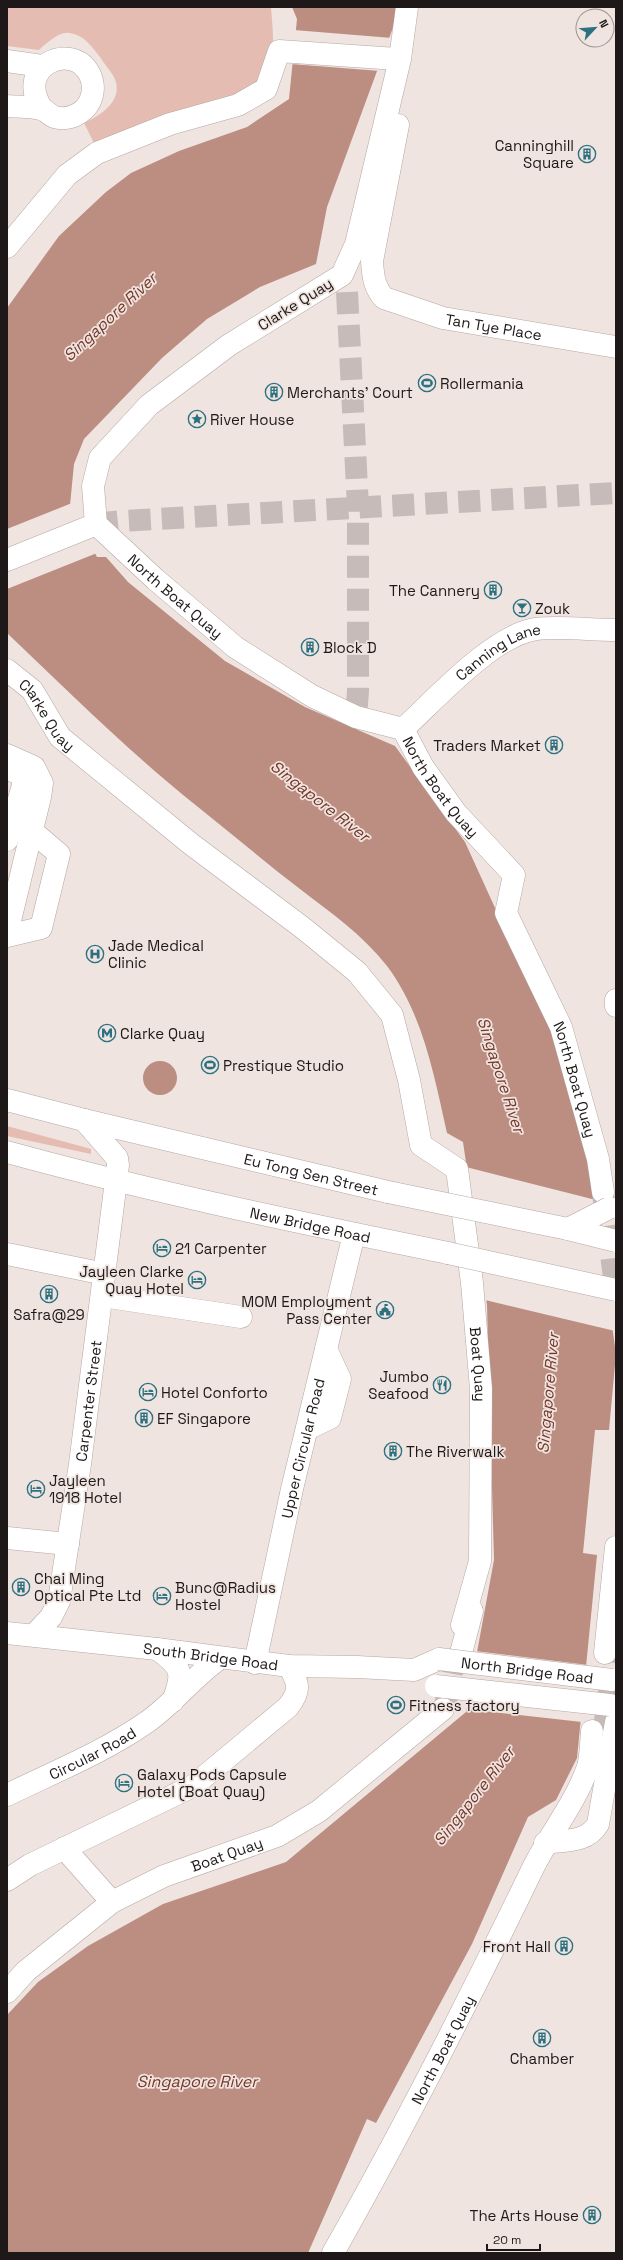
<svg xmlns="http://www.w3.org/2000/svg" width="623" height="2260" font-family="'Space Grotesk',sans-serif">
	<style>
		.green { fill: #e5bcb1 }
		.water { fill: #bc8d81 }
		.pier { fill: #f0e4e0 }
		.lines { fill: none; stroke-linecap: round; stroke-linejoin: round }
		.minor-tunnel { stroke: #c6bbb8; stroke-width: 22; stroke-dasharray: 22 11; stroke-linecap: butt }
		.minor-casing { stroke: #b3a7a4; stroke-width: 23 }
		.major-casing { stroke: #b3a7a4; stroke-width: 23 }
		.minor { stroke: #fff; stroke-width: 22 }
		.major { stroke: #fff; stroke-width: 22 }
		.major-bridge-casing { stroke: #b3a7a4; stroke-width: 23; stroke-linecap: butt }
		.major-bridge { stroke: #fff; stroke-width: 22 }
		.labels { text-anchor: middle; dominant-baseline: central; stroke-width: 3.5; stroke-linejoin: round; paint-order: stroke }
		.poi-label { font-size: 15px; fill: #1e1918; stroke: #f0e4e0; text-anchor: start }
		.street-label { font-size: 15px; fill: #1e1918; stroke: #f0e4e0 }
		.water-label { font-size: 16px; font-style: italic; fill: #763829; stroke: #f0e4e0 }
	</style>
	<rect width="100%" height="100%" fill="#f0e4e0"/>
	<g class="green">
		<path d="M7 7H271C273 36 277 53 262 80 255 93 120 140 97 149L84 123C101 115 125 100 114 77 110 70 104 64 100 57 92 47 84 35 70 33 59 31 47 43 39 50L7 46Z"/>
		<polygon points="7,1126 91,1149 91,1154 7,1136"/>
	</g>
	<g class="water">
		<path d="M292 7H399L398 14 327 207 316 264 260 287 207 319 162 358 84 439 74 464 70 505 97 557H106L128 582 225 661 305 707 395 746 465 842 552 1033 587 1148 616 1354 609 1430H595L583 1553 597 1555 577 1758 556 1800 528 1817 472 1944 376 2123 367 2119 308 2253H7V2015L38 1982 88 1946 163 1904 286 1862 466 1712 494 1560 487 1305 463 1142 447 1133C434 1075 423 1014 387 966 363 935 330 912 300 889 265 862 232 834 198 807 130 753 69 692 7 633V308L59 236 106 192 131 173 179 151 247 127 289 99 297 19Z"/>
		<circle cx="160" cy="1078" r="17"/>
	</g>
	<g class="pier">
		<polygon points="294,30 392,38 380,71 291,64"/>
		<polygon points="72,503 97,553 7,589 7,529"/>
		<polygon points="466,1167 596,1200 615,1331 485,1300"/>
		<polygon points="475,1651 588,1665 582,1722 465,1709"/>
	</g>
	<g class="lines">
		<g class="minor-tunnel">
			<polyline points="347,292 358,507 358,691 356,717"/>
			<polyline points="96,524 122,521 616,493"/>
			<polyline points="603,1193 616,1293"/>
			<polyline points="445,1706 458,1642"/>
			<polyline points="604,1728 614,1653"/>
		</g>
		<defs>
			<g id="minor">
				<path id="s1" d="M407 7 400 59 356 244 342 275 229 345 149 405 100 458 93 486 96 524 155 579 235 647 312 696 356 717 403 729 423 767 456 813 514 875 506 913 561 1027 598 1159 603 1192"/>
				<polyline points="7,61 42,66"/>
				<path d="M7 106C18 107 33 106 44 110 47 112 50 115 54 117 68 121 84 114 90 101 94 92 94 84 90 75 73 39 12 67 43 110"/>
				<path id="s2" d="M398 125 372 261C373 276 374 287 384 298L443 318 616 347"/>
				<polyline points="7,247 67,175 97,153 170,124 238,105 266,89 279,51 397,59"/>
				<polyline points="7,560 89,527"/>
				<path id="s3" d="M7 670 32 690 60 737 191 844 303 928 357 972 392 1015 409 1080 421 1145 457 1169 472 1283 481 1389 480 1561 462 1625"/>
				<path id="s4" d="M403 729C436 699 493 635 536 629 562 626 590 630 616 630"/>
				<polyline points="7,755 34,767 42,783 40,797 7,933"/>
				<polyline points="7,769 19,773 24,782 7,840"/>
				<polyline points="7,936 41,928 59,854 32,831 20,828 9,833"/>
				<polyline points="7,1254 105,1274"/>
				<polyline points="102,1296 241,1317"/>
				<polyline points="307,1429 330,1418 340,1379 326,1349"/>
				<polyline points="7,1538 68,1544"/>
				<path id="s5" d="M34 1635 51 1617 59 1601 80 1464 116 1181"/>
				<path d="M157 1649C182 1667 184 1672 173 1701"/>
				<polyline points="461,1653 472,1611"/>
				<polyline points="605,1653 616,1547"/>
				<path id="s6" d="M255 1663 292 1489 354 1234"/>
				<path id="s7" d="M7 1795C54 1772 104 1752 147 1722 174 1703 193 1677 220 1658"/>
				<path d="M545 1843C565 1840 587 1843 598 1824L616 1722"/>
				<polyline points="64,1848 112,1902"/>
				<path d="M7 1880 30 1865 193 1786 288 1707C301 1690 299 1684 289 1666"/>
				<path id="s8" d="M7 1992 26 1971 112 1902 164 1876 277 1836 319 1811 443 1709"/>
				<path id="s9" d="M333 2253C404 2128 469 2000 532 1870 549 1835 575 1804 588 1767 591 1756 591 1742 592 1731"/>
			</g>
			<g id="major">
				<polyline points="616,1000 616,1006"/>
				<path id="s10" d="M7 1100 84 1120 388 1192"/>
				<polyline points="84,1120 117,1158 118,1165 116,1181"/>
				<path id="s11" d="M7 1152C153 1192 300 1223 448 1253"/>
				<path id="s12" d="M7 1633 157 1649 289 1666 357 1667 414 1670 439 1659"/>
			</g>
		</defs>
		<use href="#minor" class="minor-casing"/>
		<use href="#major" class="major-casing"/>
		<use href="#minor" class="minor"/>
		<use href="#major" class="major"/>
		<defs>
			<g id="major-bridge">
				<polyline points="388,1192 568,1229 616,1241"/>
				<polyline points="568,1229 609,1208"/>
				<polyline points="448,1253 616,1290"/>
				<path id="s13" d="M439 1659 612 1680"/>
				<polyline points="436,1686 610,1705"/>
			</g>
		</defs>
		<use href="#major-bridge" class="major-bridge-casing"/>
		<use href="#major-bridge" class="major-bridge"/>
	</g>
	<defs>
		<symbol id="building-ring" viewBox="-11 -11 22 22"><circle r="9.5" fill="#f0e4e0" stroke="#2c7180" stroke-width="1.5"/><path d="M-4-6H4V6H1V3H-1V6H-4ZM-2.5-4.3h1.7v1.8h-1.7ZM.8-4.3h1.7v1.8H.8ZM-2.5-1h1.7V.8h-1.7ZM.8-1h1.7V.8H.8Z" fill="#2c7180"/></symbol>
		<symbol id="stadium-ring" viewBox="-11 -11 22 22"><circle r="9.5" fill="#f0e4e0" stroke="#2c7180" stroke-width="1.5"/><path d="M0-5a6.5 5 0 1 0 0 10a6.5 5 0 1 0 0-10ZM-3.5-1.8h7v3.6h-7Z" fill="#2c7180"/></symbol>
		<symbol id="sight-ring" viewBox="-11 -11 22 22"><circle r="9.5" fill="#f0e4e0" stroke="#2c7180" stroke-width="1.5"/><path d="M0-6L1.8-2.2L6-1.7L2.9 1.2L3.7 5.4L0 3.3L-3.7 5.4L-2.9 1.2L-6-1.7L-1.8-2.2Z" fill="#2c7180"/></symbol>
		<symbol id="bar-ring" viewBox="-11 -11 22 22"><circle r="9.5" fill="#f0e4e0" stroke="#2c7180" stroke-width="1.5"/><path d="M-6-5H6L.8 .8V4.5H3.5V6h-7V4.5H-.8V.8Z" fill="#2c7180"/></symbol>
		<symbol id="hospital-ring" viewBox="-11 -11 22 22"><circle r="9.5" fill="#f0e4e0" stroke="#2c7180" stroke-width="1.5"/><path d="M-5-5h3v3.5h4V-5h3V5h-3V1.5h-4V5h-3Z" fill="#2c7180"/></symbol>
		<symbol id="metro-ring" viewBox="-11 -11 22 22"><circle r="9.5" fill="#f0e4e0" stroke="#2c7180" stroke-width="1.5"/><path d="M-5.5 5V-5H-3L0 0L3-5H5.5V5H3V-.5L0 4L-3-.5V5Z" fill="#2c7180"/></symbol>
		<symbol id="hotel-ring" viewBox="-11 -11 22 22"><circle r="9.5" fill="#f0e4e0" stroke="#2c7180" stroke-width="1.5"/><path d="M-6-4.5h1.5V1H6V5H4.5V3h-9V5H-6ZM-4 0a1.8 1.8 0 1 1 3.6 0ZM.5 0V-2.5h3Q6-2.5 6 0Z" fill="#2c7180"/></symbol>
		<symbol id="civic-ring" viewBox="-11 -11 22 22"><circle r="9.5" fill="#f0e4e0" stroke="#2c7180" stroke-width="1.5"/><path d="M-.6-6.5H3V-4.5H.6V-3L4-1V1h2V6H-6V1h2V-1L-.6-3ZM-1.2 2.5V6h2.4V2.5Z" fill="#2c7180"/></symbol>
		<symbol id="restaurant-ring" viewBox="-11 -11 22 22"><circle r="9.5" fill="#f0e4e0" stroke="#2c7180" stroke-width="1.5"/><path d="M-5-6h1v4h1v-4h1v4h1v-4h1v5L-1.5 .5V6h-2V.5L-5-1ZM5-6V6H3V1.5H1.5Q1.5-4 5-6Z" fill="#2c7180"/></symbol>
	</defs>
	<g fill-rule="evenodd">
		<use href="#building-ring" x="577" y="144" width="20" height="20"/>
		<use href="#stadium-ring" x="417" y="373" width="20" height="20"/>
		<use href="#building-ring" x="264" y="382" width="20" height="20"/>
		<use href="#sight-ring" x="187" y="409" width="20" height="20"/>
		<use href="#building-ring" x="483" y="580" width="20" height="20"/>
		<use href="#bar-ring" x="512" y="598" width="20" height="20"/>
		<use href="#building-ring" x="300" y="637" width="20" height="20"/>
		<use href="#building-ring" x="544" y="735" width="20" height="20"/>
		<use href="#hospital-ring" x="85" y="944" width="20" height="20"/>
		<use href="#metro-ring" x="97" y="1023" width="20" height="20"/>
		<use href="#stadium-ring" x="200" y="1055" width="20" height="20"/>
		<use href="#hotel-ring" x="152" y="1238" width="20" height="20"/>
		<use href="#hotel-ring" x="187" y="1270" width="20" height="20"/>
		<use href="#building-ring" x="39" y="1284" width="20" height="20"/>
		<use href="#civic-ring" x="375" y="1300" width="20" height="20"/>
		<use href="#restaurant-ring" x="432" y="1375" width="20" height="20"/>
		<use href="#hotel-ring" x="138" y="1382" width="20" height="20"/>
		<use href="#building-ring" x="134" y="1408" width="20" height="20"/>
		<use href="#building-ring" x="383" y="1441" width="20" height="20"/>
		<use href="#hotel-ring" x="26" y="1479" width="20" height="20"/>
		<use href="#building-ring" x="11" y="1577" width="20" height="20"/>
		<use href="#hotel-ring" x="152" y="1586" width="20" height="20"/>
		<use href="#stadium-ring" x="386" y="1695" width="20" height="20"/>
		<use href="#hotel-ring" x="114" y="1773" width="20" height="20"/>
		<use href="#building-ring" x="554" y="1936" width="20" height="20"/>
		<use href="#building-ring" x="532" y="2028" width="20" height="20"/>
		<use href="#building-ring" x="582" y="2205" width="20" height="20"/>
	</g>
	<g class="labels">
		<g class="poi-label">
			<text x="574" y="145" text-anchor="end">Canninghill<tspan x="574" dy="17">Square</tspan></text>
			<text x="440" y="383">Rollermania</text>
			<text x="287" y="392">Merchants' Court</text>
			<text x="210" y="419">River House</text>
			<text x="480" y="590" text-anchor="end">The Cannery</text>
			<text x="535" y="608">Zouk</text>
			<text x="323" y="647">Block D</text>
			<text x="541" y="745" text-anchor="end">Traders Market</text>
			<text x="108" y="945">Jade Medical<tspan x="108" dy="17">Clinic</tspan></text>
			<text x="120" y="1033">Clarke Quay</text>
			<text x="223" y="1065">Prestique Studio</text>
			<text x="175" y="1248">21 Carpenter</text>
			<text x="184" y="1271" text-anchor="end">Jayleen Clarke<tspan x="184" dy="17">Quay Hotel</tspan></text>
			<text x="372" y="1301" text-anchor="end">MOM Employment<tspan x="372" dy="17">Pass Center</tspan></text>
			<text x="49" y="1314" text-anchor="middle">Safra@29</text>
			<text x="429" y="1376" text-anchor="end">Jumbo<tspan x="429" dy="17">Seafood</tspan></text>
			<text x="161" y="1392">Hotel Conforto</text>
			<text x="157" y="1418">EF Singapore</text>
			<text x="406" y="1451">The Riverwalk</text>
			<text x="49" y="1480">Jayleen<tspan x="49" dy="17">1918 Hotel</tspan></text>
			<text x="34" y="1578">Chai Ming<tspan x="34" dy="17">Optical Pte Ltd</tspan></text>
			<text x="175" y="1587">Bunc@Radius<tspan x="175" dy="17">Hostel</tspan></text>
			<text x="409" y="1705">Fitness factory</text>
			<text x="137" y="1774">Galaxy Pods Capsule<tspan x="137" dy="17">Hotel (Boat Quay)</tspan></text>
			<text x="551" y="1946" text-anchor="end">Front Hall</text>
			<text x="542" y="2058" text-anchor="middle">Chamber</text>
			<text x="579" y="2215" text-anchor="end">The Arts House</text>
		</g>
		<g class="street-label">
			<text transform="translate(295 304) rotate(-32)">Clarke Quay</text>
			<text stroke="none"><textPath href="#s2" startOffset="292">Tan Tye Place</textPath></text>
			<text stroke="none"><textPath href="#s1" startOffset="756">North Boat Quay</textPath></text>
			<text stroke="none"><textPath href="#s4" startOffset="124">Canning Lane</textPath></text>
			<text stroke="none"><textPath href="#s3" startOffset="61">Clarke Quay</textPath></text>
			<text stroke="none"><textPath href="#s1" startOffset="1092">North Boat Quay</textPath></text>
			<text stroke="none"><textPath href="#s1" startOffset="1427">North Boat Quay</textPath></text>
			<text stroke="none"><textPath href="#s10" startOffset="313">Eu Tong Sen Street</textPath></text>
			<text stroke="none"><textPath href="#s11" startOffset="312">New Bridge Road</textPath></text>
			<text stroke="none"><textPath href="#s3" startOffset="894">Boat Quay</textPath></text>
			<text stroke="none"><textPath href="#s5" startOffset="245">Carpenter Street</textPath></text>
			<text stroke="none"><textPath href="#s6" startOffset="220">Upper Circular Road</textPath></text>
			<text stroke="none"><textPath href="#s12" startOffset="205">South Bridge Road</textPath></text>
			<text stroke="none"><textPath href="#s13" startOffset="89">North Bridge Road</textPath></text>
			<text stroke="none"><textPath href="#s7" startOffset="95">Circular Road</textPath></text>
			<text stroke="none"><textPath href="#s8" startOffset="263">Boat Quay</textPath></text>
			<text stroke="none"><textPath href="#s9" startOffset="231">North Boat Quay</textPath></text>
		</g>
		<g class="water-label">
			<text transform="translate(110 317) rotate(-43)">Singapore River</text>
			<text transform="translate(320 801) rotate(38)">Singapore River</text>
			<text transform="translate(501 1075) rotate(72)">Singapore River</text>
			<text transform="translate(548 1393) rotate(-85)">Singapore River</text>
			<text transform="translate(474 1796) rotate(-52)">Singapore River</text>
			<text x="197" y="2081">Singapore River</text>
		</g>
	</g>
	<rect width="623" height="2260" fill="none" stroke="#1e1918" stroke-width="16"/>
	<g transform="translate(595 28) rotate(64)"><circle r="19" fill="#f0e4e0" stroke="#9c9390"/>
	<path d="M0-3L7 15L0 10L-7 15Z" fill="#2c7180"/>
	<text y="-6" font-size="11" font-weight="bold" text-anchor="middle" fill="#1e1918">N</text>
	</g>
	<path d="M487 2244v6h53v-6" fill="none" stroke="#1e1918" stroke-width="2"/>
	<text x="493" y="2244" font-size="12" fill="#1e1918" stroke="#f0e4e0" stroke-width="3" paint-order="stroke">20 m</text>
</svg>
